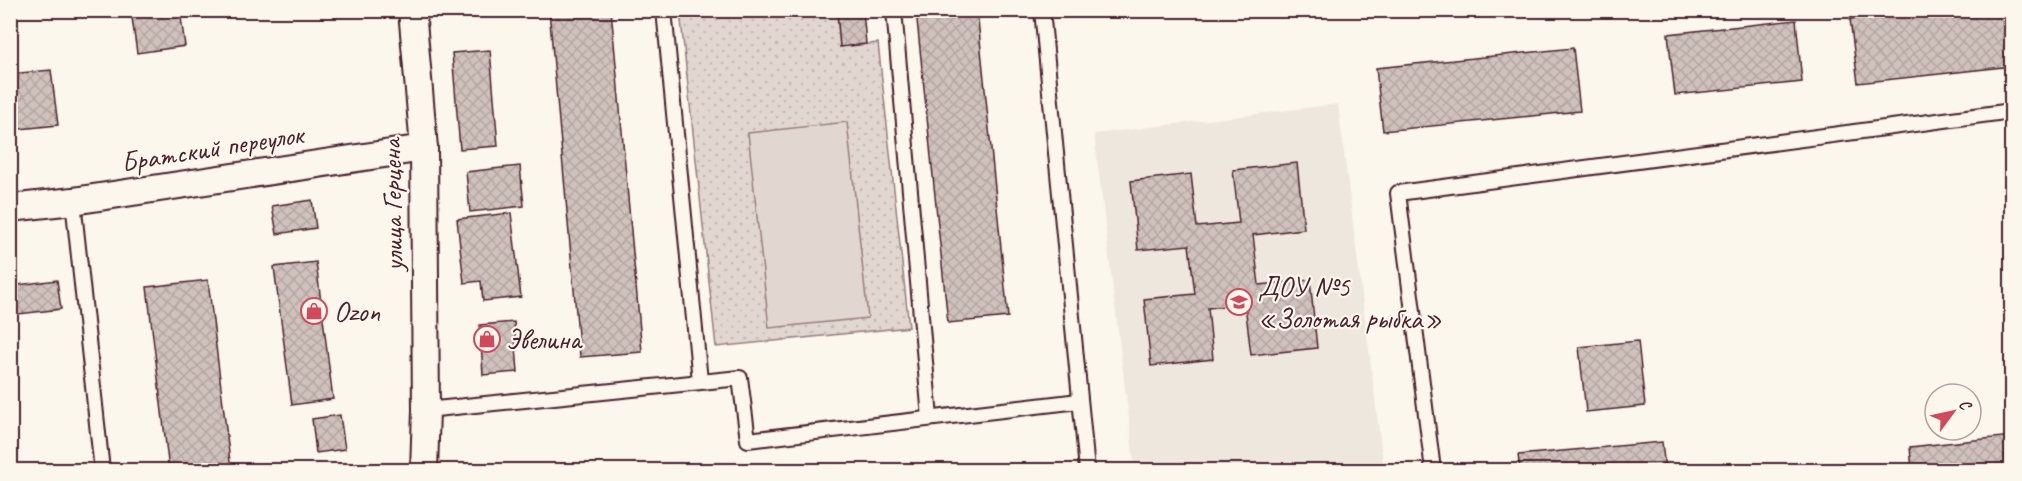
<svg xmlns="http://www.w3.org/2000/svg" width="2022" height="481" font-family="Caveat,sans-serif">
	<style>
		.built { fill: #eee7de }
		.grass { fill: url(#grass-dots); stroke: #967b7e; stroke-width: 1.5 }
		.park { fill: #e2d7d0; stroke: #967b7e; stroke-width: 1.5 }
		.building { fill: url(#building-cross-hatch); stroke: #4a1f2b; stroke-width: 1.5 }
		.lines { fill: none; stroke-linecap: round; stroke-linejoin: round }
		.lane-casing { stroke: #4a1f2b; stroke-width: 18 }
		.street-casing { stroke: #4a1f2b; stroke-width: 30 }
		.lane { stroke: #fbf7ec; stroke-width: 14 }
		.street { stroke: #fbf7ec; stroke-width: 26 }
		.labels { text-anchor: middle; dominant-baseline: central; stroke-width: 4.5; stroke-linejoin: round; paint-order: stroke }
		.street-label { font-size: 28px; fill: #4a1f2b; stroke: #fbf7ec }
		.poi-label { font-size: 28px; fill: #4a1f2b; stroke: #fbf7ec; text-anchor: start }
	</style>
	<defs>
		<pattern id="grass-dots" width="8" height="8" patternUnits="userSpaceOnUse" patternTransform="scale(1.5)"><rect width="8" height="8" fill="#e2d7d0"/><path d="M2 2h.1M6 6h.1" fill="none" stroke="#c3b8b3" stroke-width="1.8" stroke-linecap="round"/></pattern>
		<pattern id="building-cross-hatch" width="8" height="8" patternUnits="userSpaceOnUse" patternTransform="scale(1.5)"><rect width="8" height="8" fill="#cfc2bc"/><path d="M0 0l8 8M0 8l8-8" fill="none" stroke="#b3a6a2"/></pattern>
	</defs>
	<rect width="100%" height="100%" fill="#fbf7ec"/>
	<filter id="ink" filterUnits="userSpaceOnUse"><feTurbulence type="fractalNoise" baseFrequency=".0167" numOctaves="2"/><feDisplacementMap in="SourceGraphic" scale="12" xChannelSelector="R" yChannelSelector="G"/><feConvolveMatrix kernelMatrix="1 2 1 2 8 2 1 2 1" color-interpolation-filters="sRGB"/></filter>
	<g filter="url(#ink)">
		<polygon class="built" points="1338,104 1384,470 1135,470 1094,134"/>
		<polygon class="grass" points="680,11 837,11 840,47 878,43 909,327 716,347"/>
		<polygon class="park" points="847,122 868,318 769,328 748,133"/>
		<g class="building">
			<polygon points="137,10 180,10 185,46 137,53 131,11"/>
			<polygon points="549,10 611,10 642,352 580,357"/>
			<polygon points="837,10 863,10 866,44 840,47"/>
			<polygon points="916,10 977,10 1008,317 948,323"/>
			<polygon points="1928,10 2012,10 2012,66 1858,83 1850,19"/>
			<polygon points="1796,20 1802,82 1675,95 1668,34"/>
			<polygon points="1573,48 1580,111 1383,131 1376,68"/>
			<polygon points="490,50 498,146 460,149 452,53"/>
			<polygon points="51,70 58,125 10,130 10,74"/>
			<polygon points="1297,163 1304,229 1253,235 1259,285 1310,280 1317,348 1251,355 1245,304 1208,308 1213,359 1151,366 1144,299 1195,294 1189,245 1138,250 1131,181 1191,174 1197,227 1239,223 1233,170"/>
			<polygon points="520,166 524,206 470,212 466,172"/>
			<polygon points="312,200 316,228 277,234 272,206"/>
			<polygon points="511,213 521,297 483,301 481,281 464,283 457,219"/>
			<polygon points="316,262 333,399 292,405 274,267"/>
			<polygon points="57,280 61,309 10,315 10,286"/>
			<polygon points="208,280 231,470 169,470 147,287"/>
			<polygon points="514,322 518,372 483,375 480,325"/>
			<polygon points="1638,341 1645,406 1586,412 1579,347"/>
			<polygon points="340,415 345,449 316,453 312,419"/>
			<polygon points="2012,436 2012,470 1912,470 1910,447"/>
			<polygon points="1662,442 1665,470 1520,470 1518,455"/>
		</g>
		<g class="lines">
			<defs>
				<g id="lane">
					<polyline points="664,10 700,381"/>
					<polyline points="894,10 930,418"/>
					<polyline points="1042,10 1087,470"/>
					<polyline points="73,201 102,470"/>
					<polyline points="426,410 740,378 748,440 1079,401"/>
					<polyline points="1433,470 1398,193 2012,111"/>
				</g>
				<g id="street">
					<polyline points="412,10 424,148 426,410 424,470"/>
					<polyline points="10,208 73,201 424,148"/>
				</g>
			</defs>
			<use href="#lane" class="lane-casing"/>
			<use href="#street" class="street-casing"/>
			<use href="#lane" class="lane"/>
			<use href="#street" class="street"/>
		</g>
	</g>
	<defs>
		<symbol id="school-ring" viewBox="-11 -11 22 22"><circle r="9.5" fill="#fbf7ec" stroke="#d1495b" stroke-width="1.5"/><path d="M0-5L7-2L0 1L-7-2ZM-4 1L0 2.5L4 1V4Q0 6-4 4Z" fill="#d1495b"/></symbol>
		<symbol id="shop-ring" viewBox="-11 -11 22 22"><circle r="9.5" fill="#fbf7ec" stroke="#d1495b" stroke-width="1.5"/><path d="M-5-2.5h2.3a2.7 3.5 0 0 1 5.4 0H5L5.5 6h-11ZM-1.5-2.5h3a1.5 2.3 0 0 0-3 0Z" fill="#d1495b"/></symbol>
	</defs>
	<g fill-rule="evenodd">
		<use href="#school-ring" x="1224" y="287" width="30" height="30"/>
		<use href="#shop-ring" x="299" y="296" width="30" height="30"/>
		<use href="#shop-ring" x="472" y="324" width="30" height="30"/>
	</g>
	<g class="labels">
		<g class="street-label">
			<text transform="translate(212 148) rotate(-9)">Братский переулок</text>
			<text transform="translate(392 205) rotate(-91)">улица Герцена</text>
		</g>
		<g class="poi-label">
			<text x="1258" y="286">ДОУ №5<tspan x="1258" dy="32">«Золотая рыбка»</tspan></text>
			<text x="334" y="311">Ozon</text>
			<text x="506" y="339">Эвелина</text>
		</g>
	</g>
	<rect width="2022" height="481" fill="none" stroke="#fbf7ec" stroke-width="36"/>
	<rect x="18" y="18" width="1986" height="445" fill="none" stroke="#4a1f2b" stroke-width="2" filter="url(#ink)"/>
	<g transform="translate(1953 412) rotate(57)"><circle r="28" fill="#fbf7ec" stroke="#b4a19f" stroke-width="1.5"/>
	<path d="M0-4.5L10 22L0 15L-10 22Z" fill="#d1495b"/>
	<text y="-9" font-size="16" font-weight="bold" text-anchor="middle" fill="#4a1f2b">С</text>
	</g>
</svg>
